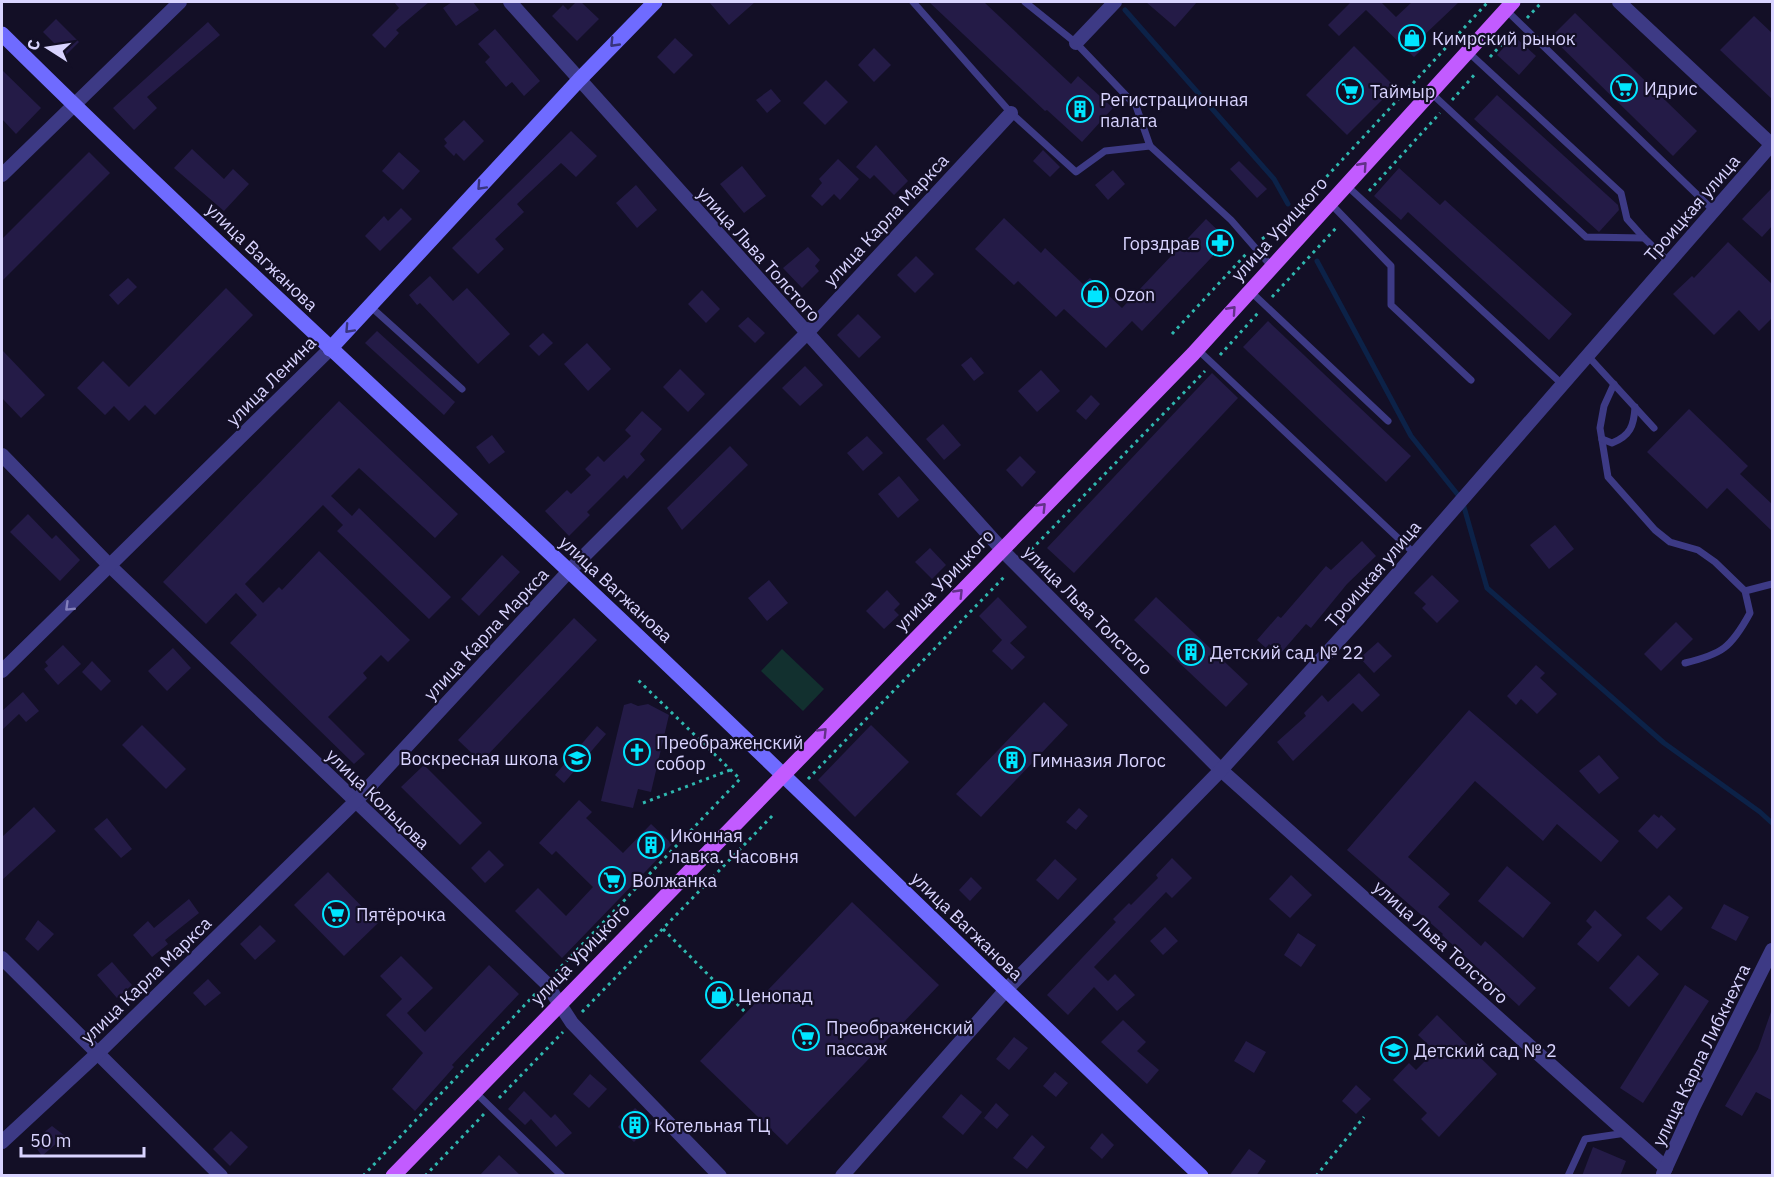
<svg xmlns="http://www.w3.org/2000/svg" width="1774" height="1177" font-family="'IBM Plex Sans',sans-serif">
	<style>
		.green { fill: #12302f }
		.lines { fill: none; stroke-linecap: round; stroke-linejoin: round }
		.stream { stroke: #0c2248; stroke-width: 5 }
		.building { fill: #241b47 }
		.path { stroke: #2fb8b0; stroke-width: 3; stroke-dasharray: 3 4.5; stroke-linecap: butt }
		.lane { stroke: #3d3a85; stroke-width: 7 }
		.street { stroke: #3d3a85; stroke-width: 14 }
		.secondary { stroke: #6f6bff; stroke-width: 15 }
		.primary { stroke: #c25bff; stroke-width: 15 }
		.oneway { stroke: #38347d }
		.oneway2 { stroke: #623188 }
		.oneway3 { stroke: #837fbc }
		.labels { text-anchor: middle; dominant-baseline: central; stroke-width: 4.5; stroke-linejoin: round; paint-order: stroke }
		.poi-label { font-size: 18px; fill: #d9d4ff; stroke: #130f26; text-anchor: start }
		.street-label { font-size: 18px; fill: #d9d4ff; stroke: #130f26 }
	</style>
	<rect width="100%" height="100%" fill="#130f26"/>
	<polygon class="green" points="782,649 824,689 803,711 761,671"/>
	<g class="lines">
		<g class="stream">
			<polyline points="1125,10 1274,179 1288,204"/>
			<polyline points="1317,261 1411,436 1462,500 1487,588 1664,743 1760,812 1772,823"/>
		</g>
	</g>
	<g class="building">
		<polygon points="394,2 429,2 396,30 399,33 385,48 372,35 399,8"/>
		<polygon points="452,2 473,2 479,10 456,26 443,8"/>
		<polygon points="576,2 581,2 599,19 577,41 552,16 563,5 568,10"/>
		<polygon points="709,2 755,2 729,25"/>
		<polygon points="929,2 984,2 1071,84 1078,76 1113,108 1082,142 1047,110 1045,111"/>
		<polygon points="1146,2 1197,2 1175,27"/>
		<polygon points="1351,2 1381,2 1396,17 1412,2 1459,2 1419,40 1425,46 1414,57 1366,10 1339,36 1328,25"/>
		<polygon points="1575,13 1697,131 1673,156 1551,37"/>
		<polygon points="1754,16 1773,34 1773,100 1720,50"/>
		<polygon points="56,19 79,42 66,55 43,32"/>
		<polygon points="208,22 220,35 147,97 157,108 134,130 113,108"/>
		<polygon points="495,29 540,81 524,96 512,82 506,87 485,62 490,57 478,44"/>
		<polygon points="1514,36 1536,56 1519,75 1497,55"/>
		<polygon points="675,38 693,55 674,74 657,57"/>
		<polygon points="1354,46 1395,87 1347,135 1306,95"/>
		<polygon points="874,48 891,65 874,82 858,65"/>
		<polygon points="2,70 41,108 16,134 2,119"/>
		<polygon points="826,80 848,102 825,125 803,103"/>
		<polygon points="771,89 781,101 767,113 756,100"/>
		<polygon points="1497,95 1618,205 1619,210 1599,232 1474,119"/>
		<polygon points="464,120 484,141 464,161 456,153 454,156 444,146 447,143 444,139"/>
		<polygon points="571,131 597,156 576,177 561,163 517,204 524,212 495,239 504,249 478,274 452,248"/>
		<polygon points="876,145 908,181 894,195 874,175 870,179 856,167"/>
		<polygon points="192,149 224,179 233,169 249,184 224,211 174,168"/>
		<polygon points="1043,150 1060,167 1050,177 1033,161"/>
		<polygon points="89,152 110,173 2,281 2,239"/>
		<polygon points="399,152 420,171 403,190 382,171"/>
		<polygon points="838,159 859,179 840,200 834,194 822,206 811,196 822,183 819,179"/>
		<polygon points="1239,161 1267,189 1257,198 1230,169"/>
		<polygon points="742,166 766,196 744,213 720,184"/>
		<polygon points="1399,168 1440,205 1445,200 1572,314 1549,340 1408,212 1401,220 1374,196"/>
		<polygon points="1113,170 1125,184 1108,200 1095,185"/>
		<polygon points="636,185 657,210 637,228 616,203"/>
		<polygon points="1773,187 1773,225 1762,237 1742,219"/>
		<polygon points="401,208 412,219 380,251 365,236 384,216 388,221"/>
		<polygon points="1004,218 1041,253 1045,248 1083,284 1090,278 1122,308 1206,219 1228,240 1142,331 1132,321 1106,348 1064,309 1056,317 1018,281 1014,285 975,249"/>
		<polygon points="1728,242 1773,285 1773,317 1759,331 1739,310 1714,335 1673,294 1692,276 1694,278"/>
		<polygon points="808,247 820,260 815,266 819,271 802,288 783,268"/>
		<polygon points="916,256 934,274 915,293 897,275"/>
		<polygon points="430,276 453,301 467,288 510,334 478,364 420,303 417,305 409,295"/>
		<polygon points="128,278 137,287 118,305 109,295"/>
		<polygon points="226,288 253,315 155,415 145,405 129,421 114,406 105,415 77,388 103,361 129,387"/>
		<polygon points="702,290 720,309 706,323 688,304"/>
		<polygon points="858,314 881,337 859,358 837,335"/>
		<polygon points="748,317 765,333 755,343 738,326"/>
		<polygon points="1268,321 1411,456 1386,482 1243,347"/>
		<polygon points="377,331 455,402 444,415 365,343"/>
		<polygon points="543,333 553,343 539,356 529,346"/>
		<polygon points="587,343 611,369 588,391 564,364"/>
		<polygon points="2,350 45,395 21,418 2,398"/>
		<polygon points="971,357 984,373 974,381 961,365"/>
		<polygon points="805,366 823,385 800,406 782,388"/>
		<polygon points="680,369 705,394 688,412 663,387"/>
		<polygon points="1041,370 1060,391 1037,412 1018,391"/>
		<polygon points="1212,373 1238,398 1074,573 1047,548"/>
		<polygon points="1091,395 1100,404 1086,420 1076,411"/>
		<polygon points="339,401 458,514 435,538 359,468 331,496 352,516 359,508 451,597 429,619 337,531 343,525 323,505 245,584 263,603 279,587 282,590 319,551 410,640 388,662 381,655 363,673 367,678 328,717 365,754 354,764 230,643 257,615 236,593 206,624 163,582"/>
		<polygon points="1689,409 1748,466 1740,474 1773,505 1773,532 1727,488 1707,509 1647,452"/>
		<polygon points="642,411 662,429 640,454 645,460 627,479 624,475 587,512 590,515 569,536 545,511 567,490 571,494 591,475 585,469 598,456 604,462 631,436 625,430"/>
		<polygon points="943,424 961,445 944,460 926,439"/>
		<polygon points="492,435 505,452 489,464 476,447"/>
		<polygon points="867,436 883,453 863,471 847,453"/>
		<polygon points="730,446 748,465 682,530 667,508"/>
		<polygon points="1020,456 1036,472 1022,487 1006,470"/>
		<polygon points="899,476 919,500 898,518 878,494"/>
		<polygon points="28,514 52,539 56,535 80,560 60,581 10,532"/>
		<polygon points="1555,525 1574,549 1549,569 1530,545"/>
		<polygon points="1362,541 1376,556 1347,584 1311,628 1306,624 1280,654 1269,644 1266,648 1257,640 1278,616 1281,618 1326,566 1331,570"/>
		<polygon points="930,548 946,565 932,579 915,562"/>
		<polygon points="502,555 520,572 479,616 461,599"/>
		<polygon points="1432,575 1459,601 1437,623 1422,608 1426,604 1414,593"/>
		<polygon points="769,580 788,603 767,621 748,598"/>
		<polygon points="887,590 900,604 894,610 899,615 884,629 866,611"/>
		<polygon points="998,597 1027,627 1010,643 1025,657 1012,670 992,651 1002,640 979,616"/>
		<polygon points="1156,597 1248,684 1226,707 1134,620"/>
		<polygon points="574,618 597,640 481,762 458,740"/>
		<polygon points="1676,622 1693,639 1661,671 1644,654"/>
		<polygon points="1378,642 1392,656 1374,673 1360,658"/>
		<polygon points="63,645 81,664 58,685 44,669 48,666 45,662"/>
		<polygon points="173,648 191,668 167,691 148,671"/>
		<polygon points="92,661 111,681 101,691 82,672"/>
		<polygon points="1536,665 1545,673 1540,678 1557,694 1537,714 1521,699 1516,705 1507,696"/>
		<polygon points="1359,673 1380,695 1362,712 1353,703 1293,761 1277,742 1306,716 1304,713 1322,695 1328,702"/>
		<polygon points="23,692 39,711 26,722 19,714 2,730 2,711"/>
		<polygon points="1044,702 1068,725 981,817 956,794"/>
		<polygon points="631,703 638,706 648,704 669,715 651,792 638,789 633,808 601,801 624,705"/>
		<polygon points="1469,710 1619,841 1601,862 1557,824 1543,841 1475,781 1408,857 1450,894 1438,907 1481,946 1485,941 1536,988 1519,1006 1442,935 1443,934 1347,850"/>
		<polygon points="142,725 186,769 166,789 122,745"/>
		<polygon points="871,725 909,762 855,817 818,780"/>
		<polygon points="597,726 606,734 564,783 555,775"/>
		<polygon points="1599,755 1619,778 1599,794 1579,771"/>
		<polygon points="424,765 482,823 460,845 401,787"/>
		<polygon points="579,800 592,812 586,818 623,853 651,824 672,844 562,958 515,911 538,888 566,916 593,887 556,851 552,855 539,843"/>
		<polygon points="34,807 56,831 2,880 2,837"/>
		<polygon points="1079,808 1088,816 1076,830 1066,822"/>
		<polygon points="1654,814 1659,818 1661,815 1676,829 1657,849 1638,831"/>
		<polygon points="107,818 132,849 121,858 94,829"/>
		<polygon points="489,850 504,865 485,883 471,868"/>
		<polygon points="1172,858 1192,878 1172,898 1166,892 1094,967 1108,981 1115,974 1135,995 1117,1011 1094,987 1068,1015 1047,995 1116,922 1113,919 1129,903 1131,905 1158,878 1156,875"/>
		<polygon points="1055,859 1077,879 1058,900 1036,880"/>
		<polygon points="1507,866 1551,903 1523,938 1478,901"/>
		<polygon points="328,872 378,923 344,956 294,905"/>
		<polygon points="1291,875 1312,895 1290,918 1269,899"/>
		<polygon points="971,877 982,888 970,901 959,890"/>
		<polygon points="1669,895 1683,908 1661,931 1646,918"/>
		<polygon points="189,899 199,913 165,940 168,944 152,957 133,935 148,921 154,928"/>
		<polygon points="852,902 939,985 787,1145 700,1061"/>
		<polygon points="1724,904 1749,917 1736,941 1711,928"/>
		<polygon points="1595,910 1622,935 1598,962 1577,944 1592,927 1586,921"/>
		<polygon points="38,920 54,934 38,951 25,939"/>
		<polygon points="260,925 276,941 255,960 240,944"/>
		<polygon points="1165,927 1178,941 1163,955 1150,941"/>
		<polygon points="1298,933 1316,945 1301,967 1284,955"/>
		<polygon points="1638,955 1659,974 1629,1007 1609,988"/>
		<polygon points="401,956 433,988 407,1013 425,1032 489,965 519,994 452,1065 454,1067 415,1111 392,1089 423,1053 386,1015 402,999 380,976"/>
		<polygon points="112,962 132,985 117,998 97,975"/>
		<polygon points="208,979 221,993 205,1006 193,993"/>
		<polygon points="1685,985 1709,1001 1643,1103 1620,1088"/>
		<polygon points="1772,1009 1773,1101 1756,1092 1742,1116 1725,1106 1758,1049"/>
		<polygon points="1437,1015 1497,1074 1439,1137 1421,1119 1427,1113 1393,1080 1409,1063 1416,1070 1435,1051 1418,1035"/>
		<polygon points="1123,1020 1146,1042 1137,1051 1159,1070 1147,1084 1101,1042"/>
		<polygon points="1014,1037 1028,1048 1009,1070 996,1059"/>
		<polygon points="1246,1041 1266,1052 1254,1073 1234,1061"/>
		<polygon points="1055,1072 1068,1083 1056,1097 1043,1086"/>
		<polygon points="590,1074 607,1089 589,1108 573,1094"/>
		<polygon points="1356,1085 1371,1099 1356,1114 1342,1101"/>
		<polygon points="524,1091 551,1118 555,1114 572,1133 556,1147 531,1119 525,1125 508,1109"/>
		<polygon points="961,1094 982,1112 963,1135 942,1117"/>
		<polygon points="996,1103 1009,1115 997,1129 984,1118"/>
		<polygon points="635,1108 652,1123 634,1142 618,1127"/>
		<polygon points="52,1126 65,1136 42,1156 32,1142"/>
		<polygon points="231,1131 248,1147 230,1166 213,1149"/>
		<polygon points="1102,1133 1114,1145 1102,1159 1090,1148"/>
		<polygon points="1032,1135 1045,1147 1027,1169 1013,1158"/>
		<polygon points="1593,1147 1626,1161 1620,1176 1582,1176"/>
		<polygon points="1249,1149 1266,1161 1256,1176 1229,1176"/>
		<polygon points="499,1155 521,1176 479,1176"/>
	</g>
	<g class="lines">
		<g class="path">
			<polyline points="1527,18 1542,2"/>
			<polyline points="1490,57 1514,31"/>
			<polyline points="1452,100 1476,73"/>
			<polyline points="1369,191 1440,113"/>
			<polyline points="1262,239 1282,225 1488,2"/>
			<polyline points="1272,297 1337,227"/>
			<polyline points="1172,334 1246,254"/>
			<polyline points="1220,355 1258,313"/>
			<polyline points="1026,555 1205,371"/>
			<polyline points="808,779 1006,575"/>
			<polyline points="643,803 730,770"/>
			<polyline points="663,929 746,1013"/>
			<polyline points="556,972 740,779 636,678"/>
			<polyline points="582,1012 775,813"/>
			<polyline points="499,1098 563,1032"/>
			<polyline points="363,1176 537,992"/>
			<polyline points="425,1176 484,1114"/>
			<polyline points="1316,1176 1364,1117"/>
		</g>
		<g class="lane">
			<polyline points="913,2 1011,113 1076,172 1105,151 1150,146"/>
			<polyline points="1025,2 1076,43 1136,106 1150,146 1231,220 1272,267"/>
			<polyline points="1505,9 1713,210"/>
			<polyline points="1467,51 1621,193 1627,219 1644,238"/>
			<polyline points="1430,92 1586,237 1644,238 1669,262"/>
			<polyline points="1346,185 1562,384"/>
			<polyline points="1330,203 1391,266 1391,305 1471,380"/>
			<polyline points="1250,291 1388,421"/>
			<polyline points="370,306 462,389"/>
			<polyline points="1197,349 1415,554"/>
			<polyline points="1587,355 1654,428"/>
			<path d="M1614 384 1604 406 1600 428 1608 477 1655 530 1670 542 1698 550 1715 562 1745 591 1750 613C1731 648 1722 654 1685 663"/>
			<path d="M1602 439 1612 443C1630 436 1634 426 1635 407"/>
			<polyline points="1745,591 1772,584"/>
			<polyline points="475,1092 562,1176"/>
			<polyline points="1568,1176 1585,1139 1626,1133"/>
		</g>
		<g class="street">
			<polyline points="510,2 1006,554 1221,770 1666,1168"/>
			<polyline points="1619,2 1772,145"/>
			<polyline points="1076,43 1115,2"/>
			<polyline points="2,175 180,2"/>
			<polyline points="2,455 111,567 546,983 572,1023 720,1176"/>
			<polyline points="2,671 330,349"/>
			<polyline points="2,958 221,1176"/>
			<polyline points="2,1142 98,1053 355,802 569,571 806,334 1011,113"/>
			<polyline points="1663,1174 1693,1108 1772,950"/>
			<polyline points="842,1176 1005,991 1221,770 1358,619 1772,144"/>
		</g>
		<g class="secondary">
			<path d="M2 34C187 217 380 393 570 572 782 771 989 976 1201 1176"/>
			<polyline points="330,349 579,80 655,2"/>
		</g>
		<polyline class="primary" points="393,1176 1193,354 1513,2"/>
	</g>
	<defs><path id="oneway-chevron" d="M-2-3.5L2.5 0L-2 3.5" fill="none" stroke-width="1.6" stroke-linecap="round" stroke-linejoin="round" transform="scale(1.5)"/></defs>
	<g class="oneway">
		<use href="#oneway-chevron" transform="translate(614 43) rotate(134)"/>
		<use href="#oneway-chevron" transform="translate(481 186) rotate(133)"/>
		<use href="#oneway-chevron" transform="translate(349 329) rotate(133)"/>
	</g>
	<g class="oneway2">
		<use href="#oneway-chevron" transform="translate(1363 166) rotate(-48)"/>
		<use href="#oneway-chevron" transform="translate(1232 310) rotate(-48)"/>
		<use href="#oneway-chevron" transform="translate(1042 507) rotate(-46)"/>
		<use href="#oneway-chevron" transform="translate(959 593) rotate(-46)"/>
		<use href="#oneway-chevron" transform="translate(823 732) rotate(-46)"/>
	</g>
	<use class="oneway3" href="#oneway-chevron" transform="translate(69 607) rotate(136)"/>
	<defs>
		<symbol id="shop-ring" viewBox="-11 -11 22 22"><circle r="9.5" fill="#130f26" stroke="#00e5ff" stroke-width="1.5"/><path d="M-5-2.5h2.3a2.7 3.5 0 0 1 5.4 0H5L5.5 6h-11ZM-1.5-2.5h3a1.5 2.3 0 0 0-3 0Z" fill="#00e5ff"/></symbol>
		<symbol id="supermarket-ring" viewBox="-11 -11 22 22"><circle r="9.5" fill="#130f26" stroke="#00e5ff" stroke-width="1.5"/><path d="M-6-5.5h2.5l.6 2H6L4.5 2H-2.5L-4.4-4H-6ZM-1.5 3.2a1.3 1.3 0 1 0 .1 0ZM3 3.2a1.3 1.3 0 1 0 .1 0Z" fill="#00e5ff"/></symbol>
		<symbol id="building-ring" viewBox="-11 -11 22 22"><circle r="9.5" fill="#130f26" stroke="#00e5ff" stroke-width="1.5"/><path d="M-4-6H4V6H1V3H-1V6H-4ZM-2.5-4.3h1.7v1.8h-1.7ZM.8-4.3h1.7v1.8H.8ZM-2.5-1h1.7V.8h-1.7ZM.8-1h1.7V.8H.8Z" fill="#00e5ff"/></symbol>
		<symbol id="pharmacy-ring" viewBox="-11 -11 22 22"><circle r="9.5" fill="#130f26" stroke="#00e5ff" stroke-width="1.5"/><path d="M-2-6h4v4h4v4h-4v4h-4v-4h-4v-4h4Z" fill="#00e5ff"/></symbol>
		<symbol id="church-ring" viewBox="-11 -11 22 22"><circle r="9.5" fill="#130f26" stroke="#00e5ff" stroke-width="1.5"/><path d="M-1.2-6h2.4v3.5h3.3v2.4h-3.3V6h-2.4V-.1h-3.3v-2.4h3.3Z" fill="#00e5ff"/></symbol>
		<symbol id="school-ring" viewBox="-11 -11 22 22"><circle r="9.5" fill="#130f26" stroke="#00e5ff" stroke-width="1.5"/><path d="M0-5L7-2L0 1L-7-2ZM-4 1L0 2.5L4 1V4Q0 6-4 4Z" fill="#00e5ff"/></symbol>
	</defs>
	<g fill-rule="evenodd">
		<use href="#shop-ring" x="1397" y="23" width="30" height="30"/>
		<use href="#supermarket-ring" x="1609" y="73" width="30" height="30"/>
		<use href="#supermarket-ring" x="1335" y="76" width="30" height="30"/>
		<use href="#building-ring" x="1065" y="94" width="30" height="30"/>
		<use href="#pharmacy-ring" x="1205" y="228" width="30" height="30"/>
		<use href="#shop-ring" x="1080" y="279" width="30" height="30"/>
		<use href="#building-ring" x="1176" y="637" width="30" height="30"/>
		<use href="#church-ring" x="622" y="737" width="30" height="30"/>
		<use href="#school-ring" x="562" y="743" width="30" height="30"/>
		<use href="#building-ring" x="997" y="745" width="30" height="30"/>
		<use href="#building-ring" x="636" y="830" width="30" height="30"/>
		<use href="#supermarket-ring" x="597" y="865" width="30" height="30"/>
		<use href="#supermarket-ring" x="321" y="899" width="30" height="30"/>
		<use href="#shop-ring" x="704" y="980" width="30" height="30"/>
		<use href="#supermarket-ring" x="791" y="1022" width="30" height="30"/>
		<use href="#school-ring" x="1379" y="1035" width="30" height="30"/>
		<use href="#building-ring" x="620" y="1110" width="30" height="30"/>
	</g>
	<g class="labels">
		<g class="poi-label">
			<text x="1432" y="38">Кимрский рынок</text>
			<text x="1644" y="88">Идрис</text>
			<text x="1370" y="91">Таймыр</text>
			<text x="1100" y="99">Регистрационная<tspan x="1100" dy="21">палата</tspan></text>
			<text x="1200" y="243" text-anchor="end">Горздрав</text>
			<text x="1114" y="294">Ozon</text>
			<text x="1210" y="652">Детский сад № 22</text>
			<text x="656" y="742">Преображенский<tspan x="656" dy="21">собор</tspan></text>
			<text x="558" y="758" text-anchor="end">Воскресная школа</text>
			<text x="1032" y="760">Гимназия Логос</text>
			<text x="670" y="835">Иконная<tspan x="670" dy="21">лавка. Часовня</tspan></text>
			<text x="632" y="880">Волжанка</text>
			<text x="356" y="914">Пятёрочка</text>
			<text x="738" y="995">Ценопад</text>
			<text x="826" y="1027">Преображенский<tspan x="826" dy="21">пассаж</tspan></text>
			<text x="1414" y="1050">Детский сад № 2</text>
			<text x="654" y="1125">Котельная ТЦ</text>
		</g>
		<g class="street-label">
			<text transform="translate(1692 208) rotate(-49)">Троицкая улица</text>
			<text transform="translate(886 220) rotate(-47)">улица Карла Маркса</text>
			<text transform="translate(1279 229) rotate(-48)">улица Урицкого</text>
			<text transform="translate(759 254) rotate(48)">улица Льва Толстого</text>
			<text transform="translate(262 257) rotate(44)">улица Вагжанова</text>
			<text transform="translate(271 381) rotate(-45)">улица Ленина</text>
			<text transform="translate(1373 574) rotate(-49)">Троицкая улица</text>
			<text transform="translate(944 580) rotate(-46)">улица Урицкого</text>
			<text transform="translate(616 589) rotate(43)">улица Вагжанова</text>
			<text transform="translate(1088 610) rotate(45)">улица Льва Толстого</text>
			<text transform="translate(486 634) rotate(-47)">улица Карла Маркса</text>
			<text transform="translate(378 799) rotate(44)">улица Кольцова</text>
			<text transform="translate(967 926) rotate(44)">улица Вагжанова</text>
			<text transform="translate(1441 942) rotate(42)">улица Льва Толстого</text>
			<text transform="translate(580 954) rotate(-46)">улица Урицкого</text>
			<text transform="translate(146 980) rotate(-44)">улица Карла Маркса</text>
			<text transform="translate(1701 1055) rotate(-64)">улица Карла Либкнехта</text>
		</g>
	</g>
	<rect width="1774" height="1177" fill="none" stroke="#d9d4ff" stroke-width="6"/>
	<g transform="translate(48 48) rotate(282)" stroke="#130f26" stroke-width="4.5" paint-order="stroke">
	<path d="M0-4.5L10 22L0 15L-10 22Z" fill="#d9d4ff"/>
	<text y="-9" font-size="16" font-weight="bold" text-anchor="middle" fill="#d9d4ff">С</text>
	</g>
	<path d="M21 1147v9h123v-9" fill="none" stroke="#d9d4ff" stroke-width="3"/>
	<text x="30" y="1147" font-size="18" fill="#d9d4ff" stroke="#130f26" stroke-width="4.5" paint-order="stroke">50 m</text>
</svg>
